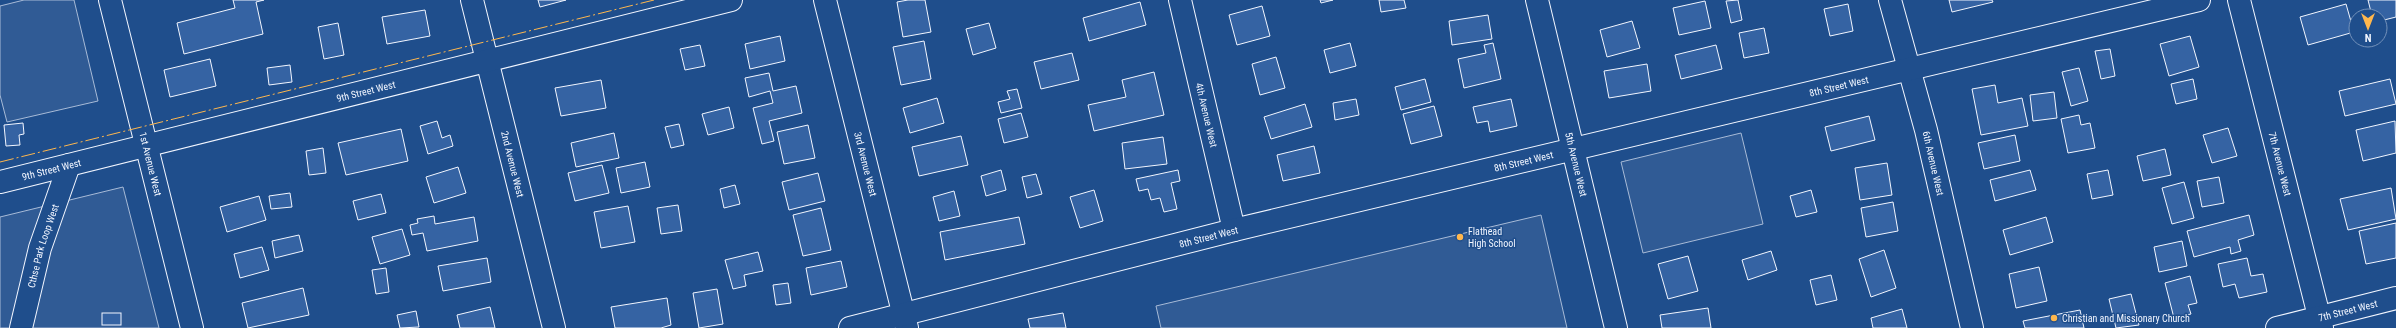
<svg xmlns="http://www.w3.org/2000/svg" width="2396" height="328" font-family="'Roboto Condensed',sans-serif">
	<style>
		.built { fill: #305b95; stroke: #a8bbd7 }
		.building { fill: #3563a3; stroke: #f2f6ff }
		.lines { fill: none; stroke-linecap: round; stroke-linejoin: round }
		.minor-casing { stroke: #f2f6ff; stroke-width: 24 }
		.minor { stroke: #1f4e8c; stroke-width: 22 }
		.power { stroke: #ffb74d; stroke-width: 1; stroke-dasharray: 14 3 2 3; stroke-linecap: butt }
		.poi-dot { fill: #ffb74d; stroke: #1f4e8c; stroke-width: 1.5 }
		.labels { text-anchor: middle; dominant-baseline: central; stroke-width: 3; stroke-linejoin: round; paint-order: stroke }
		.street-label { font-size: 10px; fill: #f2f6ff; stroke: #1f4e8c }
		.poi-label { font-size: 10px; fill: #f2f6ff; stroke: #1f4e8c; text-anchor: start }
	</style>
	<rect width="100%" height="100%" fill="#1f4e8c"/>
	<g class="built">
		<polygon points="24,0 74,0 98,101 7,122 0,95 0,6"/>
		<polygon points="1741,133 1763,224 1643,253 1621,162"/>
		<polygon points="123,187 159,328 0,328 0,217"/>
		<polygon points="1541,215 1567,328 1161,328 1156,306"/>
	</g>
	<g class="building">
		<polygon points="233,0 264,0 256,2 263,34 184,54 177,23 235,8"/>
		<polygon points="538,0 566,0 540,7"/>
		<polygon points="908,0 925,0 931,32 903,37 897,2"/>
		<polygon points="1320,0 1333,0 1321,3"/>
		<polygon points="1379,0 1404,0 1406,8 1381,12"/>
		<polygon points="1738,0 1742,20 1731,23 1726,1"/>
		<polygon points="1949,0 1992,0 1993,2 1952,12"/>
		<polygon points="2368,0 2396,0 2396,17 2380,21 2380,16 2372,16"/>
		<polygon points="1705,1 1711,28 1679,35 1673,8"/>
		<polygon points="1140,2 1146,25 1089,41 1083,18"/>
		<polygon points="1848,4 1853,31 1830,36 1824,9"/>
		<polygon points="2346,4 2354,32 2308,45 2300,17"/>
		<polygon points="1262,6 1270,36 1237,45 1229,15"/>
		<polygon points="425,10 430,36 387,44 382,17"/>
		<polygon points="1488,15 1492,39 1452,45 1449,21"/>
		<polygon points="1632,21 1640,48 1607,57 1600,30"/>
		<polygon points="338,23 344,55 324,59 318,27"/>
		<polygon points="989,23 996,48 973,55 966,29"/>
		<polygon points="1764,28 1769,53 1744,58 1739,33"/>
		<polygon points="780,36 785,61 750,69 745,44"/>
		<polygon points="2190,36 2199,67 2169,76 2160,44"/>
		<polygon points="924,41 931,79 901,85 893,47"/>
		<polygon points="1350,43 1356,66 1330,73 1324,50"/>
		<polygon points="1493,43 1501,79 1464,88 1458,59 1486,53 1484,45"/>
		<polygon points="700,45 705,66 685,70 680,49"/>
		<polygon points="1716,45 1722,69 1681,79 1675,55"/>
		<polygon points="2110,49 2115,76 2101,79 2095,51"/>
		<polygon points="1072,53 1079,80 1041,89 1034,62"/>
		<polygon points="1276,57 1285,88 1260,95 1252,64"/>
		<polygon points="210,59 216,86 170,97 164,70"/>
		<polygon points="1647,64 1651,91 1609,98 1604,71"/>
		<polygon points="290,65 292,82 269,85 267,68"/>
		<polygon points="2079,68 2088,101 2071,106 2062,72"/>
		<polygon points="1154,72 1164,115 1094,131 1088,105 1126,97 1122,80"/>
		<polygon points="769,73 773,91 796,86 802,113 769,121 774,141 762,144 753,108 773,103 770,91 749,97 745,78"/>
		<polygon points="1425,79 1431,102 1401,110 1395,87"/>
		<polygon points="2193,79 2197,99 2176,104 2171,84"/>
		<polygon points="2390,79 2396,104 2345,116 2339,91"/>
		<polygon points="601,80 606,108 561,116 555,88"/>
		<polygon points="1995,85 1998,103 2022,98 2028,126 1981,135 1972,89"/>
		<polygon points="1017,89 1022,108 1001,113 998,102 1010,99 1007,91"/>
		<polygon points="2054,92 2057,118 2033,121 2030,95"/>
		<polygon points="937,98 944,123 910,133 903,108"/>
		<polygon points="1356,99 1359,115 1335,120 1333,103"/>
		<polygon points="1511,99 1517,126 1490,132 1488,121 1477,123 1473,107"/>
		<polygon points="1305,104 1312,127 1271,139 1264,117"/>
		<polygon points="1434,106 1442,136 1411,144 1403,114"/>
		<polygon points="729,107 734,128 708,135 702,114"/>
		<polygon points="1021,113 1028,137 1004,143 998,119"/>
		<polygon points="2079,115 2081,125 2090,123 2095,148 2068,153 2061,119"/>
		<polygon points="1869,116 1875,140 1831,151 1825,127"/>
		<polygon points="437,121 442,138 450,135 453,146 428,154 420,126"/>
		<polygon points="2395,121 2396,153 2363,161 2356,130"/>
		<polygon points="23,123 24,134 19,135 20,145 6,146 4,125"/>
		<polygon points="679,124 684,145 671,148 665,127"/>
		<polygon points="808,125 815,158 784,164 777,132"/>
		<polygon points="2228,128 2237,156 2212,163 2203,135"/>
		<polygon points="401,129 408,161 346,175 338,143"/>
		<polygon points="614,133 619,158 576,167 571,143"/>
		<polygon points="2015,135 2020,161 1984,169 1978,143"/>
		<polygon points="961,136 968,165 919,176 912,147"/>
		<polygon points="1163,137 1167,164 1125,169 1122,143"/>
		<polygon points="1314,146 1320,173 1283,181 1277,155"/>
		<polygon points="323,148 326,173 309,175 306,151"/>
		<polygon points="2165,149 2171,175 2143,181 2137,156"/>
		<polygon points="645,162 650,187 621,193 616,168"/>
		<polygon points="1887,163 1892,195 1860,200 1855,168"/>
		<polygon points="602,165 609,193 575,201 568,173"/>
		<polygon points="458,167 466,193 434,203 426,177"/>
		<polygon points="1001,170 1006,190 986,196 981,176"/>
		<polygon points="1178,170 1180,181 1171,183 1177,209 1164,212 1160,198 1151,200 1148,189 1139,191 1136,179"/>
		<polygon points="2030,170 2036,190 1995,201 1990,180"/>
		<polygon points="2108,170 2113,195 2092,199 2087,174"/>
		<polygon points="818,173 825,201 789,210 782,182"/>
		<polygon points="1036,174 1042,194 1027,198 1022,177"/>
		<polygon points="2219,177 2224,203 2202,207 2197,181"/>
		<polygon points="2184,182 2194,218 2172,224 2162,188"/>
		<polygon points="735,185 740,204 724,208 720,189"/>
		<polygon points="2391,188 2396,219 2348,230 2340,199"/>
		<polygon points="1094,190 1103,221 1080,228 1070,197"/>
		<polygon points="1811,190 1817,212 1796,217 1790,196"/>
		<polygon points="954,191 960,216 939,221 933,197"/>
		<polygon points="290,193 292,207 271,209 269,196"/>
		<polygon points="381,194 386,213 358,220 353,201"/>
		<polygon points="259,196 266,220 227,232 220,207"/>
		<polygon points="1893,202 1898,231 1866,237 1861,208"/>
		<polygon points="678,205 682,231 661,234 657,208"/>
		<polygon points="628,206 635,242 601,248 594,212"/>
		<polygon points="821,208 831,250 803,256 793,215"/>
		<polygon points="2249,215 2254,235 2238,240 2241,251 2231,254 2230,247 2194,257 2187,231"/>
		<polygon points="434,216 435,224 474,217 478,241 427,251 423,233 412,235 410,225 418,223 417,219"/>
		<polygon points="1019,217 1025,244 945,260 940,232"/>
		<polygon points="2046,217 2053,242 2010,255 2003,230"/>
		<polygon points="2396,223 2396,258 2366,264 2359,231"/>
		<polygon points="402,229 410,255 380,264 372,237"/>
		<polygon points="299,235 303,251 275,258 272,241"/>
		<polygon points="2182,241 2187,266 2159,272 2154,247"/>
		<polygon points="262,247 269,270 240,278 234,254"/>
		<polygon points="1884,250 1896,288 1871,297 1859,259"/>
		<polygon points="1771,251 1777,270 1748,280 1742,260"/>
		<polygon points="758,252 763,271 744,275 746,286 733,289 725,260"/>
		<polygon points="1688,256 1698,291 1668,299 1658,264"/>
		<polygon points="487,258 491,282 443,291 438,266"/>
		<polygon points="2247,258 2251,276 2263,274 2267,292 2239,298 2235,284 2223,287 2218,264"/>
		<polygon points="841,261 847,287 811,295 806,268"/>
		<polygon points="2039,267 2047,301 2016,308 2009,274"/>
		<polygon points="386,268 389,292 376,294 372,270"/>
		<polygon points="1831,275 1837,300 1816,305 1810,280"/>
		<polygon points="2190,276 2197,303 2188,305 2191,314 2174,318 2165,283"/>
		<polygon points="788,283 791,303 776,305 773,285"/>
		<polygon points="303,288 309,315 248,328 242,303"/>
		<polygon points="717,289 723,324 699,328 693,293"/>
		<polygon points="2131,294 2139,325 2116,328 2109,299"/>
		<polygon points="667,298 671,325 661,328 615,328 611,307"/>
		<polygon points="490,307 495,328 460,328 457,315"/>
		<polygon points="1708,308 1711,328 1662,328 1660,315"/>
		<polygon points="1902,309 1907,328 1873,328 1871,318"/>
		<polygon points="2080,310 2084,328 2025,328 2023,321"/>
		<polygon points="416,311 419,327 400,328 397,315"/>
		<rect x="102" y="313" width="19" height="12"/>
		<polygon points="1063,313 1066,328 1030,328 1028,319"/>
	</g>
	<g class="lines">
		<defs>
			<g id="minor">
				<path id="s1" d="M110 0 192 328"/>
				<path id="s2" d="M472 0 554 328"/>
				<path id="s3" d="M825 0 907 328"/>
				<path id="s4" d="M1180 0 1234 230"/>
				<path id="s5" d="M1537 0 1616 328"/>
				<path id="s6" d="M1890 0 1926 130 1972 328"/>
				<path id="s7" d="M2239 0 2322 328"/>
				<path id="s8" d="M0 182 731 0"/>
				<path id="s9" d="M21 328 40 248 69 165"/>
				<path id="s10" d="M850 328 1234 230 2199 0"/>
				<path id="s11" d="M2277 328 2396 298"/>
			</g>
		</defs>
		<use href="#minor" class="minor-casing"/>
		<use href="#minor" class="minor"/>
		<polyline class="power" points="0,162 654,0"/>
	</g>
	<g class="poi-dot">
		<circle cx="1460" cy="237" r="4"/>
		<circle cx="2054" cy="318" r="4"/>
	</g>
	<g class="labels">
		<g class="street-label">
			<text stroke="none"><textPath href="#s10" startOffset="1018">8th Street West</textPath></text>
			<text stroke="none"><textPath href="#s8" startOffset="377">9th Street West</textPath></text>
			<text stroke="none"><textPath href="#s4" startOffset="118">4th Avenue West</textPath></text>
			<text stroke="none"><textPath href="#s10" startOffset="694">8th Street West</textPath></text>
			<text stroke="none"><textPath href="#s6" startOffset="169">6th Avenue West</textPath></text>
			<text stroke="none"><textPath href="#s1" startOffset="169">1st Avenue West</textPath></text>
			<text stroke="none"><textPath href="#s2" startOffset="169">2nd Avenue West</textPath></text>
			<text stroke="none"><textPath href="#s3" startOffset="169">3rd Avenue West</textPath></text>
			<text stroke="none"><textPath href="#s5" startOffset="169">5th Avenue West</textPath></text>
			<text stroke="none"><textPath href="#s7" startOffset="169">7th Avenue West</textPath></text>
			<text stroke="none"><textPath href="#s8" startOffset="53">9th Street West</textPath></text>
			<text stroke="none"><textPath href="#s10" startOffset="370">8th Street West</textPath></text>
			<text stroke="none"><textPath href="#s9" startOffset="85">Cthse Park Loop West</textPath></text>
			<text stroke="none"><textPath href="#s11" startOffset="73">7th Street West</textPath></text>
		</g>
		<g class="poi-label">
			<text x="1468" y="231">Flathead<tspan x="1468" dy="12">High School</tspan></text>
			<text x="2062" y="318">Christian and Missionary Church</text>
		</g>
	</g>
	<g transform="translate(2368 28) rotate(180)"><circle r="19" fill="#1f4e8c" stroke="#7391ba"/>
	<path d="M0-3L7 15L0 10L-7 15Z" fill="#ffb74d"/>
	<text y="-6" font-size="11" font-weight="bold" text-anchor="middle" fill="#f2f6ff">N</text>
	</g>
</svg>
